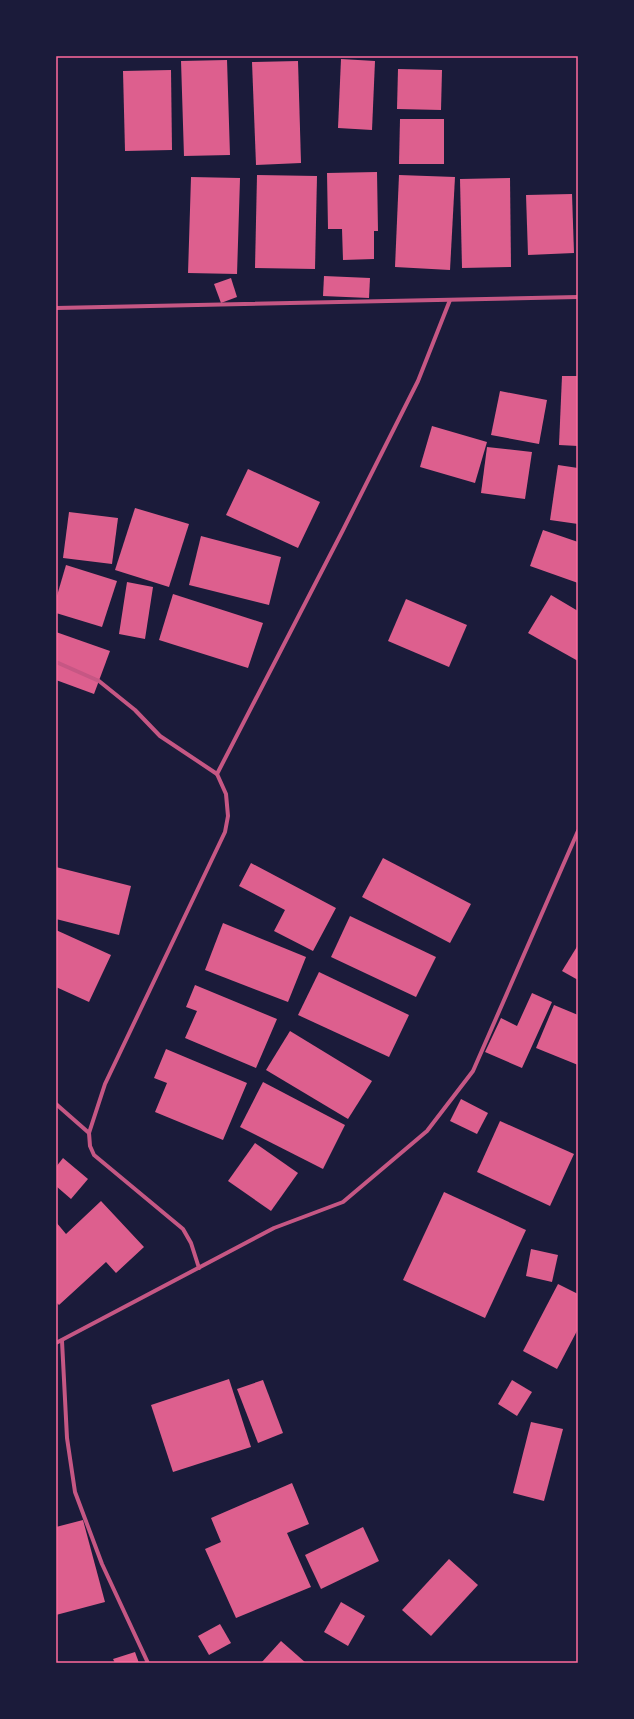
<svg xmlns="http://www.w3.org/2000/svg" width="634" height="1719" font-family="Poppins,sans-serif">
	<style>
		.building { fill: #dd5f8e }
		.lines { fill: none; stroke-linecap: round; stroke-linejoin: round }
		.minor { stroke: #c65784; stroke-width: 4 }
		.neatline { fill: none; stroke: #ff6b9d; stroke-width: 1.5 }
	</style>
	<rect width="100%" height="100%" fill="#1b1b3a"/>
	<g class="building">
		<polygon points="341,59 375,61 372,130 338,128"/>
		<polygon points="227,60 230,155 184,156 181,61"/>
		<polygon points="298,61 301,163 256,165 252,62"/>
		<polygon points="398,69 442,70 441,110 397,109"/>
		<polygon points="171,70 172,150 125,151 123,71"/>
		<polygon points="400,119 444,119 444,164 399,164"/>
		<polygon points="377,172 378,231 374,231 374,259 343,260 342,229 328,229 327,173"/>
		<polygon points="257,175 317,176 315,269 255,268"/>
		<polygon points="399,175 455,177 450,270 395,267"/>
		<polygon points="191,177 240,178 237,274 188,273"/>
		<polygon points="510,178 511,267 462,268 460,179"/>
		<polygon points="572,194 574,253 528,255 526,195"/>
		<polygon points="324,276 370,278 369,298 323,296"/>
		<polygon points="231,278 237,297 221,303 214,284"/>
		<polygon points="562,376 578,376 578,446 559,445"/>
		<polygon points="500,391 547,400 539,444 491,435"/>
		<polygon points="432,426 487,442 475,483 420,467"/>
		<polygon points="487,447 532,452 525,499 481,493"/>
		<polygon points="558,465 578,468 578,524 550,520"/>
		<polygon points="248,469 320,502 298,548 226,515"/>
		<polygon points="135,508 189,524 169,587 115,570"/>
		<polygon points="69,512 118,518 112,564 63,558"/>
		<polygon points="543,530 578,542 578,583 530,566"/>
		<polygon points="201,536 281,557 269,605 189,585"/>
		<polygon points="66,565 117,581 102,627 56,613 56,599"/>
		<polygon points="127,582 153,587 145,639 119,634"/>
		<polygon points="173,594 263,623 248,668 159,640"/>
		<polygon points="551,595 578,611 578,661 528,633"/>
		<polygon points="406,599 467,625 449,667 388,641"/>
		<polygon points="56,632 110,651 94,694 56,680"/>
		<polygon points="383,858 471,904 450,943 362,897"/>
		<polygon points="251,863 336,908 313,951 274,931 285,910 239,886"/>
		<polygon points="56,867 131,886 119,935 56,919"/>
		<polygon points="350,916 436,957 416,997 331,957"/>
		<polygon points="223,923 306,957 288,1002 205,970"/>
		<polygon points="56,930 111,955 89,1002 56,987"/>
		<polygon points="578,945 578,980 562,971"/>
		<polygon points="319,972 409,1015 389,1057 298,1015"/>
		<polygon points="195,985 277,1019 256,1068 185,1038 197,1011 186,1007"/>
		<polygon points="532,993 552,1002 522,1068 485,1052 501,1018 517,1026"/>
		<polygon points="554,1005 578,1015 578,1065 536,1048"/>
		<polygon points="290,1031 372,1081 348,1119 266,1070"/>
		<polygon points="166,1049 247,1083 223,1140 155,1112 167,1083 154,1078"/>
		<polygon points="263,1082 345,1125 323,1169 240,1127"/>
		<polygon points="461,1099 488,1113 477,1134 450,1121"/>
		<polygon points="500,1121 574,1154 550,1206 477,1172"/>
		<polygon points="255,1143 298,1173 271,1211 228,1181"/>
		<polygon points="63,1158 88,1179 71,1199 56,1186 56,1167"/>
		<polygon points="444,1192 526,1230 485,1318 403,1280"/>
		<polygon points="101,1201 144,1247 116,1273 106,1262 59,1305 56,1302 56,1222 66,1234"/>
		<polygon points="531,1249 558,1255 552,1282 526,1276"/>
		<polygon points="558,1284 578,1294 578,1329 557,1369 523,1351"/>
		<polygon points="229,1379 251,1447 173,1472 151,1405"/>
		<polygon points="263,1380 283,1433 258,1443 237,1389"/>
		<polygon points="512,1380 532,1392 517,1416 498,1404"/>
		<polygon points="531,1422 563,1429 544,1501 513,1493"/>
		<polygon points="292,1483 309,1524 287,1533 311,1587 236,1618 205,1549 221,1542 211,1518"/>
		<polygon points="83,1520 105,1602 56,1615 56,1527"/>
		<polygon points="363,1527 379,1561 321,1589 305,1555"/>
		<polygon points="449,1559 478,1585 431,1636 402,1610"/>
		<polygon points="341,1602 365,1616 348,1646 324,1632"/>
		<polygon points="220,1624 231,1643 209,1655 198,1636"/>
		<polygon points="281,1641 306,1663 261,1663"/>
		<polygon points="135,1652 139,1663 115,1663 113,1659"/>
	</g>
	<g class="lines">
		<g class="minor">
			<polyline points="56,308 578,297"/>
			<polyline points="56,662 99,681 135,710 160,736 217,774 226,794 228,816 225,832 105,1084 89,1133 90,1146 94,1155 183,1229 191,1243 199,1268"/>
			<polyline points="217,774 343,530 418,381 450,300"/>
			<polyline points="56,1104 89,1133"/>
			<polyline points="62,1341 67,1438 75,1492 102,1564 148,1663"/>
			<polyline points="56,1343 274,1228 343,1202 427,1131 473,1071 578,831"/>
		</g>
	</g>
	<rect width="634" height="1719" fill="none" stroke="#1b1b3a" stroke-width="114"/>
	<rect x="57" y="57" width="520" height="1605" class="neatline"/>
</svg>
